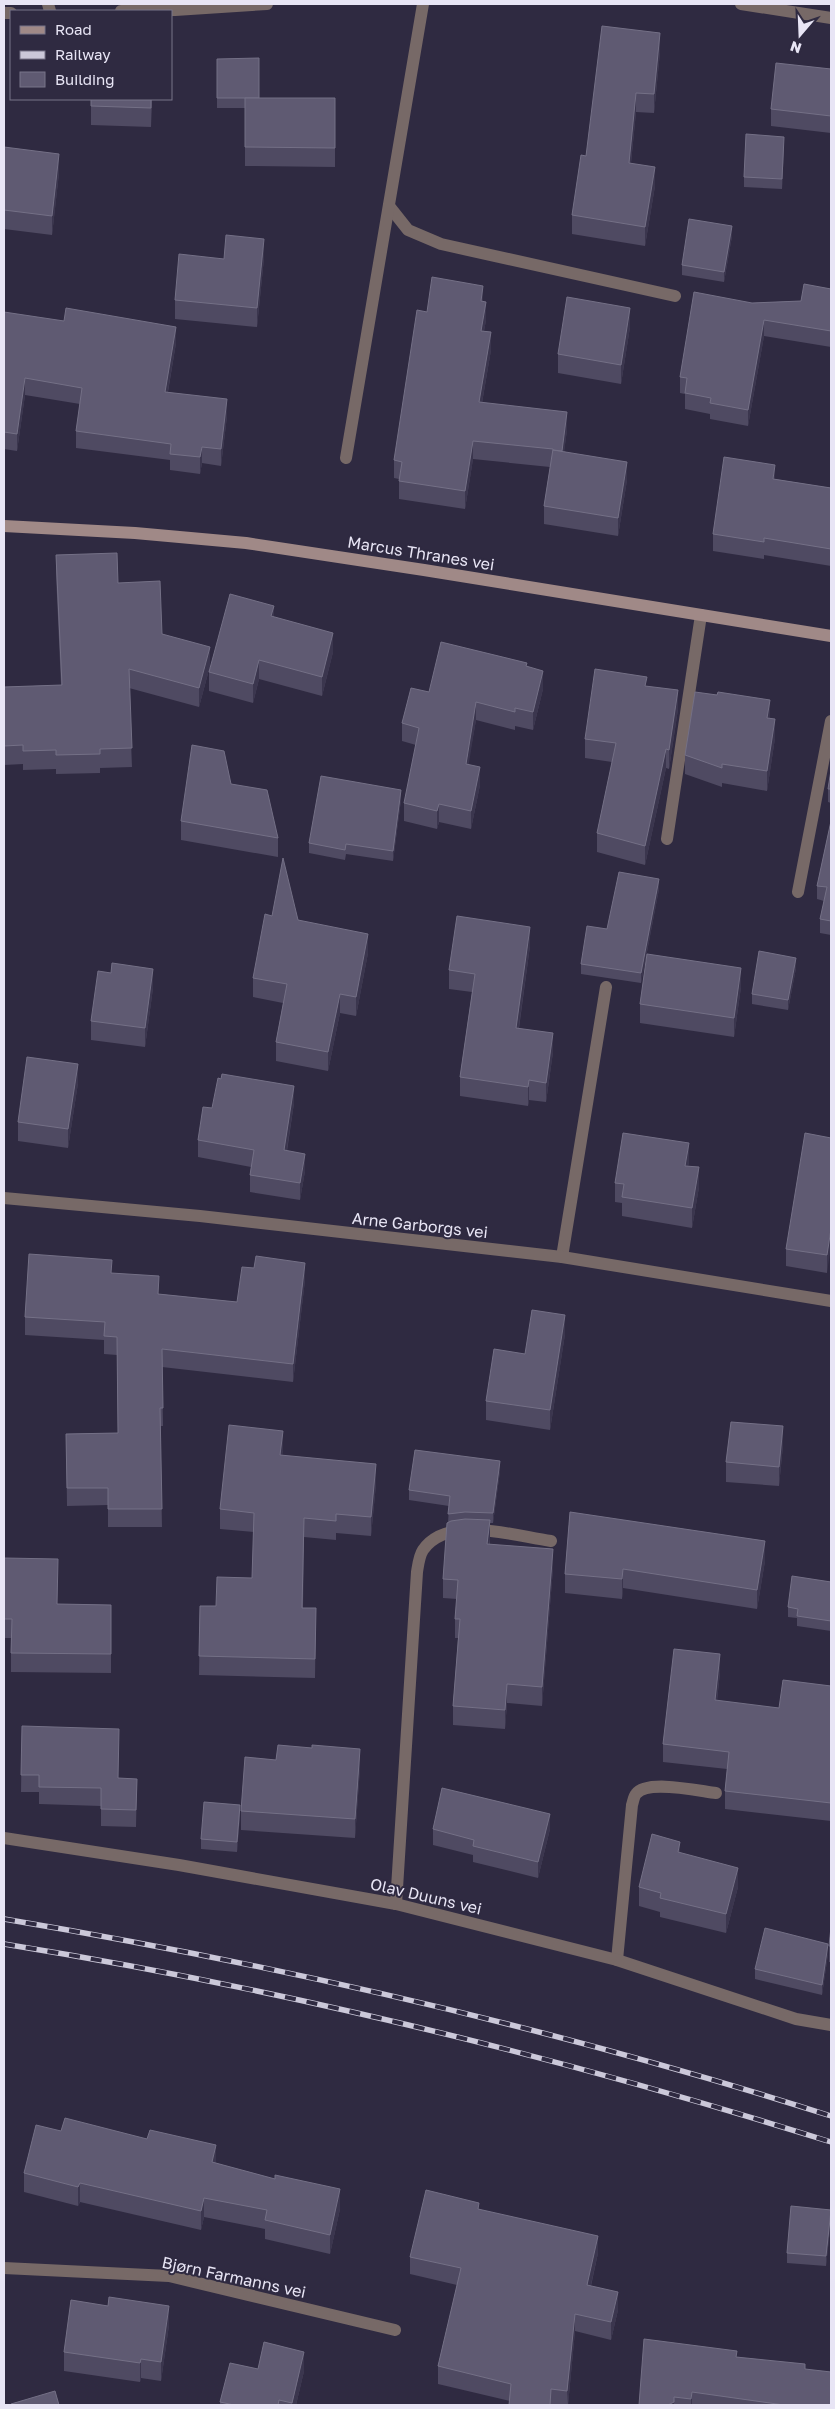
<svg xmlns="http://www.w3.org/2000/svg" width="835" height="2409" font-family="'Golos Text',sans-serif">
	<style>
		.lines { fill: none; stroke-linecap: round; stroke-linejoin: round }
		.service { stroke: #776967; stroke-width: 12 }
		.minor { stroke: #776967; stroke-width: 12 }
		.secondary { stroke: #a08987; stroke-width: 12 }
		.rail-casing { stroke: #cbc8d9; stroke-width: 5.5 }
		.rail { stroke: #2f2a41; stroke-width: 4; stroke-dasharray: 11; stroke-linecap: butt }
		.wall { fill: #4f4a62 }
		.shaded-wall { fill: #3b364e }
		.building { fill: #5f5a72; stroke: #747086 }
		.labels { text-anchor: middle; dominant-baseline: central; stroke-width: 4; stroke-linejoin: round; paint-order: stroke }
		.street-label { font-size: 16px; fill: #e8e5f5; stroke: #2f2a41 }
	</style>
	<rect width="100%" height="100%" fill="#2f2a41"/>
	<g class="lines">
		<g class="service">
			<polyline points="389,206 408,230 441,244 675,296"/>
			<polyline points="346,458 423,4"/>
			<polyline points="667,839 701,615"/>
			<polyline points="798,892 831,721"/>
			<polyline points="562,1257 606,987"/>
			<path d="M396 1904 417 1572C418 1566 419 1556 423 1550 448 1514 514 1536 551 1541"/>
			<path d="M617 1960 632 1805C633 1802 634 1796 636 1794 647 1779 699 1791 716 1793"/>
		</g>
		<g class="minor">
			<polyline points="48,4 50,11"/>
			<polyline points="741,4 831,18"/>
			<polyline points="121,11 175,10 267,4"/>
			<polyline points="4,13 11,13"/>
			<polyline points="4,1198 200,1216 562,1257 831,1301"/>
			<polyline points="4,1838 179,1865 396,1904 617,1960 796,2019 831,2025"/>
			<polyline points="4,2268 169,2276 395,2330"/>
		</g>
		<polyline class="secondary" points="4,526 135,533 246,543 424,570 831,636"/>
		<defs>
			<g id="rail">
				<path d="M4 1919C284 1966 561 2030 831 2116"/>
				<path d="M4 1944C284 1989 560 2057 831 2142"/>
			</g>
		</defs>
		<use href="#rail" class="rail-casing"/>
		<use href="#rail" class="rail"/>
	</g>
	<g class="wall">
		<polygon points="660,52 654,113 636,112 631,163 655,186 645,246 572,234 572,215 586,156"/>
		<polygon points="217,59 259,98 335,98 335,167 245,166 245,108 217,108"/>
		<polygon points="831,69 831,133 771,126 771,109"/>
		<polygon points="91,99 152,99 151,127 91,125"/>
		<polygon points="4,147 59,173 52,235 4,229"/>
		<polygon points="784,147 782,189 744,187 744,177"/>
		<polygon points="732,236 724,282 682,275 682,265"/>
		<polygon points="264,258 257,327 175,319 175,300"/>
		<polygon points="831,289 831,347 764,336 748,426 710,419 710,414 685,409 685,394 680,393 680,377 752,303 801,301"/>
		<polygon points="483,301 486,320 484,331 491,350 482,403 567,430 564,451 627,480 618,536 544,524 544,506 550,467 473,459 465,509 399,499 399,479 394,478 394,460 427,312"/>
		<polygon points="4,312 176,343 168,392 227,416 221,466 202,463 200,474 170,470 170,460 76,448 76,431 80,404 25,395 17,451 4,449"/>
		<polygon points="630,327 621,384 558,373 558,354"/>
		<polygon points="775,479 831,488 831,566 764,555 764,559 713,551 713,534"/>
		<polygon points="56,555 118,583 162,634 210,666 199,707 129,688 132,767 100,768 100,773 56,774 56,769 23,770 23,764 4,765 4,687 61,685 56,574"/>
		<polygon points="274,617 333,652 322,696 259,679 253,703 209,691 209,672"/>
		<polygon points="527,666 543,689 533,730 515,726 515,730 476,720 468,764 480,785 471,829 439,822 437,829 404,821 404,803 416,745 402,741 402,723 429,692"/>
		<polygon points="647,686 678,709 669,769 666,768 645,865 597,852 597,833 612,762 585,758 585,739"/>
		<polygon points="770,718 775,738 767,791 722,783 722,787 685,774 685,755"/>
		<polygon points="831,770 831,803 828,802 828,789"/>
		<polygon points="231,784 278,838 278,857 181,840 181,821"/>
		<polygon points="401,800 393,861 346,854 345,860 309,853 309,843"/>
		<polygon points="831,821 831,935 820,933 820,919 824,901 817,899 817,886"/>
		<polygon points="659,889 641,983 581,974 581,964 607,929"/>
		<polygon points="272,916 298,920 368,953 356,1016 340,1013 328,1071 276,1061 276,1042 283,1003 253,997 253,978"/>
		<polygon points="530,946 519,1028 553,1052 546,1102 529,1100 528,1106 460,1096 460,1077 472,992 449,989 449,970"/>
		<polygon points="796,968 788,1010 752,1004 752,994"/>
		<polygon points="111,973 153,988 145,1047 91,1040 91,1021"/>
		<polygon points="741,987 734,1037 640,1023 640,1004"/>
		<polygon points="78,1083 68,1148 18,1141 18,1122"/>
		<polygon points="294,1103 287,1151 305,1171 300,1200 250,1192 250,1175 251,1167 198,1157 198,1140 212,1108"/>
		<polygon points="831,1138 827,1273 786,1266 786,1249"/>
		<polygon points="689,1162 688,1166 699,1187 692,1228 622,1216 622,1203 615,1202 615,1183"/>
		<polygon points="112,1273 159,1294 237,1302 305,1280 293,1382 162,1367 163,1426 160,1426 162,1527 108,1527 108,1505 67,1506 66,1434 118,1433 117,1355 104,1354 104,1340 25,1335 25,1317"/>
		<polygon points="565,1334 550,1430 486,1420 486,1401 525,1354"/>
		<polygon points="783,1445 779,1486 726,1482 726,1462"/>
		<polygon points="283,1450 282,1455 376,1484 371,1536 336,1533 336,1540 304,1537 303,1608 316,1608 315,1678 199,1675 200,1606 216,1606 252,1578 254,1532 220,1529 220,1509"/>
		<polygon points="500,1471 493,1523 490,1523 490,1544 553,1568 542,1706 507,1703 505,1729 453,1725 453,1706 458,1638 455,1638 455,1619 457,1599 443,1598 443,1579 448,1523 449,1506 409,1500 409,1490"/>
		<polygon points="570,1512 765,1561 757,1609 623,1588 622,1599 565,1593 565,1574"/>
		<polygon points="4,1558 57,1604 111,1605 111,1673 11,1672 11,1638 4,1638"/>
		<polygon points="831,1582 831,1631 797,1626 797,1618 788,1617 788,1607"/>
		<polygon points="720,1672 717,1701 779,1708 831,1686 831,1821 725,1809 725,1791 727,1769 663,1762 663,1744"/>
		<polygon points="22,1726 118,1778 137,1779 136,1827 101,1826 101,1806 39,1804 39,1792 21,1792"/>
		<polygon points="312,1748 360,1768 355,1838 241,1830 241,1811 276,1760"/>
		<polygon points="240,1815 237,1852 201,1849 201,1839"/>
		<polygon points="433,1829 550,1829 538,1878 473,1862 473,1855 433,1845"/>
		<polygon points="680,1853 738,1887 726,1933 660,1917 660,1912 639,1906 639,1887"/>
		<polygon points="831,1927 831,1962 829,1962 829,1946"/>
		<polygon points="828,1954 822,1995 755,1979 755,1969"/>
		<polygon points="61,2131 216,2163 340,2209 330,2254 265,2239 265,2229 204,2217 201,2230 80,2202 78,2206 24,2192 24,2173"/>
		<polygon points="479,2209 598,2253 591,2286 618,2310 611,2340 575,2331 568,2405 509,2405 510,2401 438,2384 438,2366 457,2285 410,2274 410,2257"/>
		<polygon points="831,2220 826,2266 787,2263 787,2253"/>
		<polygon points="169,2325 161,2381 141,2378 140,2382 64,2371 64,2352"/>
		<polygon points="737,2357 805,2370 831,2405 639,2405"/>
		<polygon points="258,2369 304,2371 296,2405 220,2405 220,2402"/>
	</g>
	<g class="shaded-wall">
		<polygon points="660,33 660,52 654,113 654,94"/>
		<polygon points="636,93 636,112 629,182 629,163"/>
		<polygon points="784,137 784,147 782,189 782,179"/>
		<polygon points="59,154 59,173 52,235 52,216"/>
		<polygon points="655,167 655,186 645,246 645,227"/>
		<polygon points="732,226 732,236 724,282 724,272"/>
		<polygon points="264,239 264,258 257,327 257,308"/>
		<polygon points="483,286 483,304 481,301"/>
		<polygon points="486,302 486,320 481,348 481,331"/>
		<polygon points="630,308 630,327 621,384 621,365"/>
		<polygon points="764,320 764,336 748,426 748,410"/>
		<polygon points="176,327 176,343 165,408 165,392"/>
		<polygon points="491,332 491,350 479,420 479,402"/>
		<polygon points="25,378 25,395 17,451 17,434"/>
		<polygon points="227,399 227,416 221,466 221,449"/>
		<polygon points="567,412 567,430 562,468 562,451"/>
		<polygon points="473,441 473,459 465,509 465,491"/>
		<polygon points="202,447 202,463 200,474 200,457"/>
		<polygon points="627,462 627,480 618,536 618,518"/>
		<polygon points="775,465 775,483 773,479"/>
		<polygon points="274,606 274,625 271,616"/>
		<polygon points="333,633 333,652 322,696 322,677"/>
		<polygon points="210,647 210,666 199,707 199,688"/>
		<polygon points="259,660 259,679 253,703 253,684"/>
		<polygon points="543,671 543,689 533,730 533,712"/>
		<polygon points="678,690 678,709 669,769 669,750"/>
		<polygon points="770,700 770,719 767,718"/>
		<polygon points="476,702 476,720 466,781 466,764"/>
		<polygon points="775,719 775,738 767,791 767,771"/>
		<polygon points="666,749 666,768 645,865 645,846"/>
		<polygon points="480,767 480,785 471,829 471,811"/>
		<polygon points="401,790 401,800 393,861 393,851"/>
		<polygon points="439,804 439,822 437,829 437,811"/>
		<polygon points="659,879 659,889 641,983 641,973"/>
		<polygon points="530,927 530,946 516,1047 516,1028"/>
		<polygon points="368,934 368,953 356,1016 356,997"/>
		<polygon points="796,958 796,968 788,1010 788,1000"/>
		<polygon points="741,968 741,987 734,1037 734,1018"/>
		<polygon points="153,969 153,988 145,1047 145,1028"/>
		<polygon points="340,994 340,1013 328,1071 328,1052"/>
		<polygon points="553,1033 553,1052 546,1102 546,1083"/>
		<polygon points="78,1064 78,1083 68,1148 68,1129"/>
		<polygon points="529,1080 529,1100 528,1106 528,1087"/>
		<polygon points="294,1086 294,1103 284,1167 284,1150"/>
		<polygon points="689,1143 689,1162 685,1185 685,1166"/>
		<polygon points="305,1154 305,1171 300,1200 300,1183"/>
		<polygon points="699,1167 699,1187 692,1228 692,1208"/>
		<polygon points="831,1229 831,1246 827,1273 827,1255"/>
		<polygon points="305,1263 305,1280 293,1382 293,1364"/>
		<polygon points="565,1315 565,1334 550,1430 550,1410"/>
		<polygon points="783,1426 783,1445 779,1486 779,1467"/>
		<polygon points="283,1431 283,1450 280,1474 280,1455"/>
		<polygon points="500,1461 500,1471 493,1523 493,1513"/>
		<polygon points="376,1464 376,1484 371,1536 371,1517"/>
		<polygon points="490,1520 490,1539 487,1563 487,1544"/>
		<polygon points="765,1541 765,1561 757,1609 757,1590"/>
		<polygon points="553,1549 553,1568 542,1706 542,1687"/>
		<polygon points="623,1569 623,1588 622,1599 622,1579"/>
		<polygon points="720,1654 720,1672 715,1718 715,1700"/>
		<polygon points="507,1684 507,1703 505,1729 505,1710"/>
		<polygon points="360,1749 360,1768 355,1838 355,1819"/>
		<polygon points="240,1805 240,1815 237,1852 237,1842"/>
		<polygon points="550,1814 550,1829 538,1878 538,1862"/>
		<polygon points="680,1842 680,1861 678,1852"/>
		<polygon points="738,1868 738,1887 726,1933 726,1914"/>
		<polygon points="828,1944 828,1954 822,1995 822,1985"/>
		<polygon points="216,2145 216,2165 212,2162"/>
		<polygon points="80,2183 80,2202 78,2206 78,2187"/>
		<polygon points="340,2189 340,2209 330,2254 330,2235"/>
		<polygon points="204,2198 204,2217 201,2230 201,2211"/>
		<polygon points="831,2210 831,2220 826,2266 826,2256"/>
		<polygon points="598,2236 598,2253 587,2302 587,2285"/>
		<polygon points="618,2292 618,2310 611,2340 611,2322"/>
		<polygon points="169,2306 169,2325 161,2381 161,2362"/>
		<polygon points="575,2314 575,2331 568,2405 567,2391"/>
		<polygon points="304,2352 304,2371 296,2405 292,2405"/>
		<polygon points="141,2359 141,2378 140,2382 140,2363"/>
		<polygon points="692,2392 692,2405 691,2405 691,2399"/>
		<polygon points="674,2397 674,2405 668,2405"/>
	</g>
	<g class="building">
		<polygon points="602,26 660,33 654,94 636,93 629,163 655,167 645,227 572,215 581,155 586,156"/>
		<polygon points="259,58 259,98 217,98 217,59"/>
		<polygon points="776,63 831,69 831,116 771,109"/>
		<polygon points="245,98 335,98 335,148 245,147"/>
		<polygon points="91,99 151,99 151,108 91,106"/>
		<polygon points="746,134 784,137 782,179 744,177"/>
		<polygon points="4,147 59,154 52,216 4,210"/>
		<polygon points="689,219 732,226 724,272 682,265"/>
		<polygon points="226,235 264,239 257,308 175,300 179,254 224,259"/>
		<polygon points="432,277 483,286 481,301 486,302 481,331 491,332 479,402 567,412 562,451 553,450 627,462 618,518 544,506 553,449 473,441 465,491 399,481 402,462 394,460 417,310 427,312"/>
		<polygon points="804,284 831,289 831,331 764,320 748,410 710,403 711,398 685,393 687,378 680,377 694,292 752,303 801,301"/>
		<polygon points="567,297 630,308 621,365 558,354"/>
		<polygon points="66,308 176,327 165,392 227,399 221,449 202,447 200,457 170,454 171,444 76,431 82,388 25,378 17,434 4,432 4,312 64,321"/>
		<polygon points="724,457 775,465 773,479 831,488 831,549 764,538 764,542 713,534"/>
		<polygon points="117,553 118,583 160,581 162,634 210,647 199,688 129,669 132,748 100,749 100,754 56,755 56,750 23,751 23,745 4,746 4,687 62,685 56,555"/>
		<polygon points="230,594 274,606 271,616 333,633 322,677 259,660 253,684 209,672"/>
		<polygon points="441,642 527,663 526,666 543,671 533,712 515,708 515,712 476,702 466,764 480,767 471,811 439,804 437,811 404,803 419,728 402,723 411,688 429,692"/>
		<polygon points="595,669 647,677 645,686 678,690 669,750 666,749 645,846 597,833 616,743 585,739"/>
		<polygon points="695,692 717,695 718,692 770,700 767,718 775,719 767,771 722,764 722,768 685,755"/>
		<polygon points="192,745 224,751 231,784 267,790 278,838 181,821"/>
		<polygon points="831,770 831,789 828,789"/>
		<polygon points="321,776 401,790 393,851 346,844 345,850 309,843"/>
		<polygon points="831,821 831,921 820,919 827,887 817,886"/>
		<polygon points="283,858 298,920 368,934 356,997 340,994 328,1052 276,1042 287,984 253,978 265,914 272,916"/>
		<polygon points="619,872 659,879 641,973 581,964 587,926 607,929"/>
		<polygon points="457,916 530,927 516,1028 553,1033 546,1083 529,1080 528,1087 460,1077 475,974 449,970"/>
		<polygon points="759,951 796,958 788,1000 752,994"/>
		<polygon points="647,954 741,968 734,1018 640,1004"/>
		<polygon points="112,963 153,969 145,1028 91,1021 98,971 111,973"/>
		<polygon points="27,1057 78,1064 68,1129 18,1122"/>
		<polygon points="222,1074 294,1086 284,1150 305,1154 300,1183 250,1175 254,1150 198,1140 203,1107 212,1108 218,1078 221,1079"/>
		<polygon points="623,1133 689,1143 685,1166 699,1167 692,1208 622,1197 624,1184 615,1183"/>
		<polygon points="805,1133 831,1138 831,1229 827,1255 786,1249"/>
		<polygon points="29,1254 112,1260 111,1273 159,1276 158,1294 237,1302 242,1267 254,1268 256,1256 305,1263 293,1364 162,1349 163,1408 160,1408 162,1509 108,1509 108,1488 67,1488 66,1434 118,1433 117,1337 104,1336 105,1322 25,1317"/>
		<polygon points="532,1310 565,1315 550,1410 486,1401 494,1349 525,1354"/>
		<polygon points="731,1422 783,1426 779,1467 726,1462"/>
		<polygon points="229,1425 283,1431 280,1455 376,1464 371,1517 336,1514 336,1521 304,1518 302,1608 316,1608 315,1659 199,1656 200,1606 216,1606 217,1577 252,1578 254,1513 220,1509"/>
		<polygon points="415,1450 500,1461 493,1513 465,1512 448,1514 450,1496 409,1490"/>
		<polygon points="570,1512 765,1541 757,1590 623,1569 622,1579 565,1574"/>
		<polygon points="465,1519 490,1520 487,1544 553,1549 542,1687 507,1684 505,1710 453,1706 460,1619 455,1619 458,1580 443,1579 447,1523 451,1521"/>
		<polygon points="4,1558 58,1559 57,1604 111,1605 111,1654 11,1653 12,1619 4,1619"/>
		<polygon points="792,1576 831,1582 831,1621 797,1616 798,1609 788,1607"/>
		<polygon points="674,1649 720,1654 715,1700 779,1708 783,1680 831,1686 831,1803 725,1791 729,1752 663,1744"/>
		<polygon points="22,1726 119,1729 118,1778 137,1779 136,1810 101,1809 101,1788 39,1787 39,1775 21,1775"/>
		<polygon points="278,1745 312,1748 312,1745 360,1749 355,1819 241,1811 245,1757 276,1760"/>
		<polygon points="442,1788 550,1814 538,1862 473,1846 474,1840 433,1829"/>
		<polygon points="204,1802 240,1805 237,1842 201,1839"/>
		<polygon points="652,1834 680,1842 678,1852 738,1868 726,1914 660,1898 661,1893 639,1887"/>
		<polygon points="831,1927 831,1946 829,1946"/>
		<polygon points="765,1928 828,1944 822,1985 755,1969"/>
		<polygon points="65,2118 147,2139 150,2130 216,2145 212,2162 275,2179 275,2175 340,2189 330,2235 265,2220 267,2210 204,2198 201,2211 80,2183 78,2187 24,2173 36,2125 61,2131"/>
		<polygon points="426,2190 479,2203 478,2209 598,2236 587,2285 618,2292 611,2322 575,2314 567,2391 551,2389 550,2405 509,2405 511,2384 438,2366 461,2268 410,2257"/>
		<polygon points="791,2206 831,2210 826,2256 787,2253"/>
		<polygon points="109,2297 169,2306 161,2362 141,2359 140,2363 64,2352 71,2300 108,2306"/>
		<polygon points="644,2339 737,2351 736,2357 805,2364 805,2369 831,2372 831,2405 784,2405 692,2392 691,2399 674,2397 674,2402 668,2405 639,2405"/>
		<polygon points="264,2342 304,2352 292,2403 279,2400 278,2405 234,2405 220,2402 230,2363 258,2369"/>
		<polygon points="55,2391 59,2405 11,2405 11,2404"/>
	</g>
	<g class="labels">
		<g class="street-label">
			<text transform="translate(421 553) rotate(9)">Marcus Thranes vei</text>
			<text transform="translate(420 1225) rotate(6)">Arne Garborgs vei</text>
			<text transform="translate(426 1896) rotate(13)">Olav Duuns vei</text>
			<text transform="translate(234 2277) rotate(12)">Bjørn Farmanns vei</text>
		</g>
	</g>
	<rect width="835" height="2409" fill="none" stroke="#e8e5f5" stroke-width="10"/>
	<rect x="10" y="10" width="162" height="90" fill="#2f2a41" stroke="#797589"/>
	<rect x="20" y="26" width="25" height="8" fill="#a08987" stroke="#797589"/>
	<text x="55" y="35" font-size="15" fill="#e8e5f5">Road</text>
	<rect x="20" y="51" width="25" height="8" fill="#cbc8d9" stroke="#797589"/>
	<text x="55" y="60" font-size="15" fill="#e8e5f5">Railway</text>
	<rect x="20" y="72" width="25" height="15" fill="#5f5a72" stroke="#797589"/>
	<text x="55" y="85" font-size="15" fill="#e8e5f5">Building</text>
	<g transform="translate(800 35) rotate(199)" stroke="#2f2a41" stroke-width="4" paint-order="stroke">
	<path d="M0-4L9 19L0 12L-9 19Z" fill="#e8e5f5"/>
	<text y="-8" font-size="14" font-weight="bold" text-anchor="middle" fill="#e8e5f5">N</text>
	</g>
</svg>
